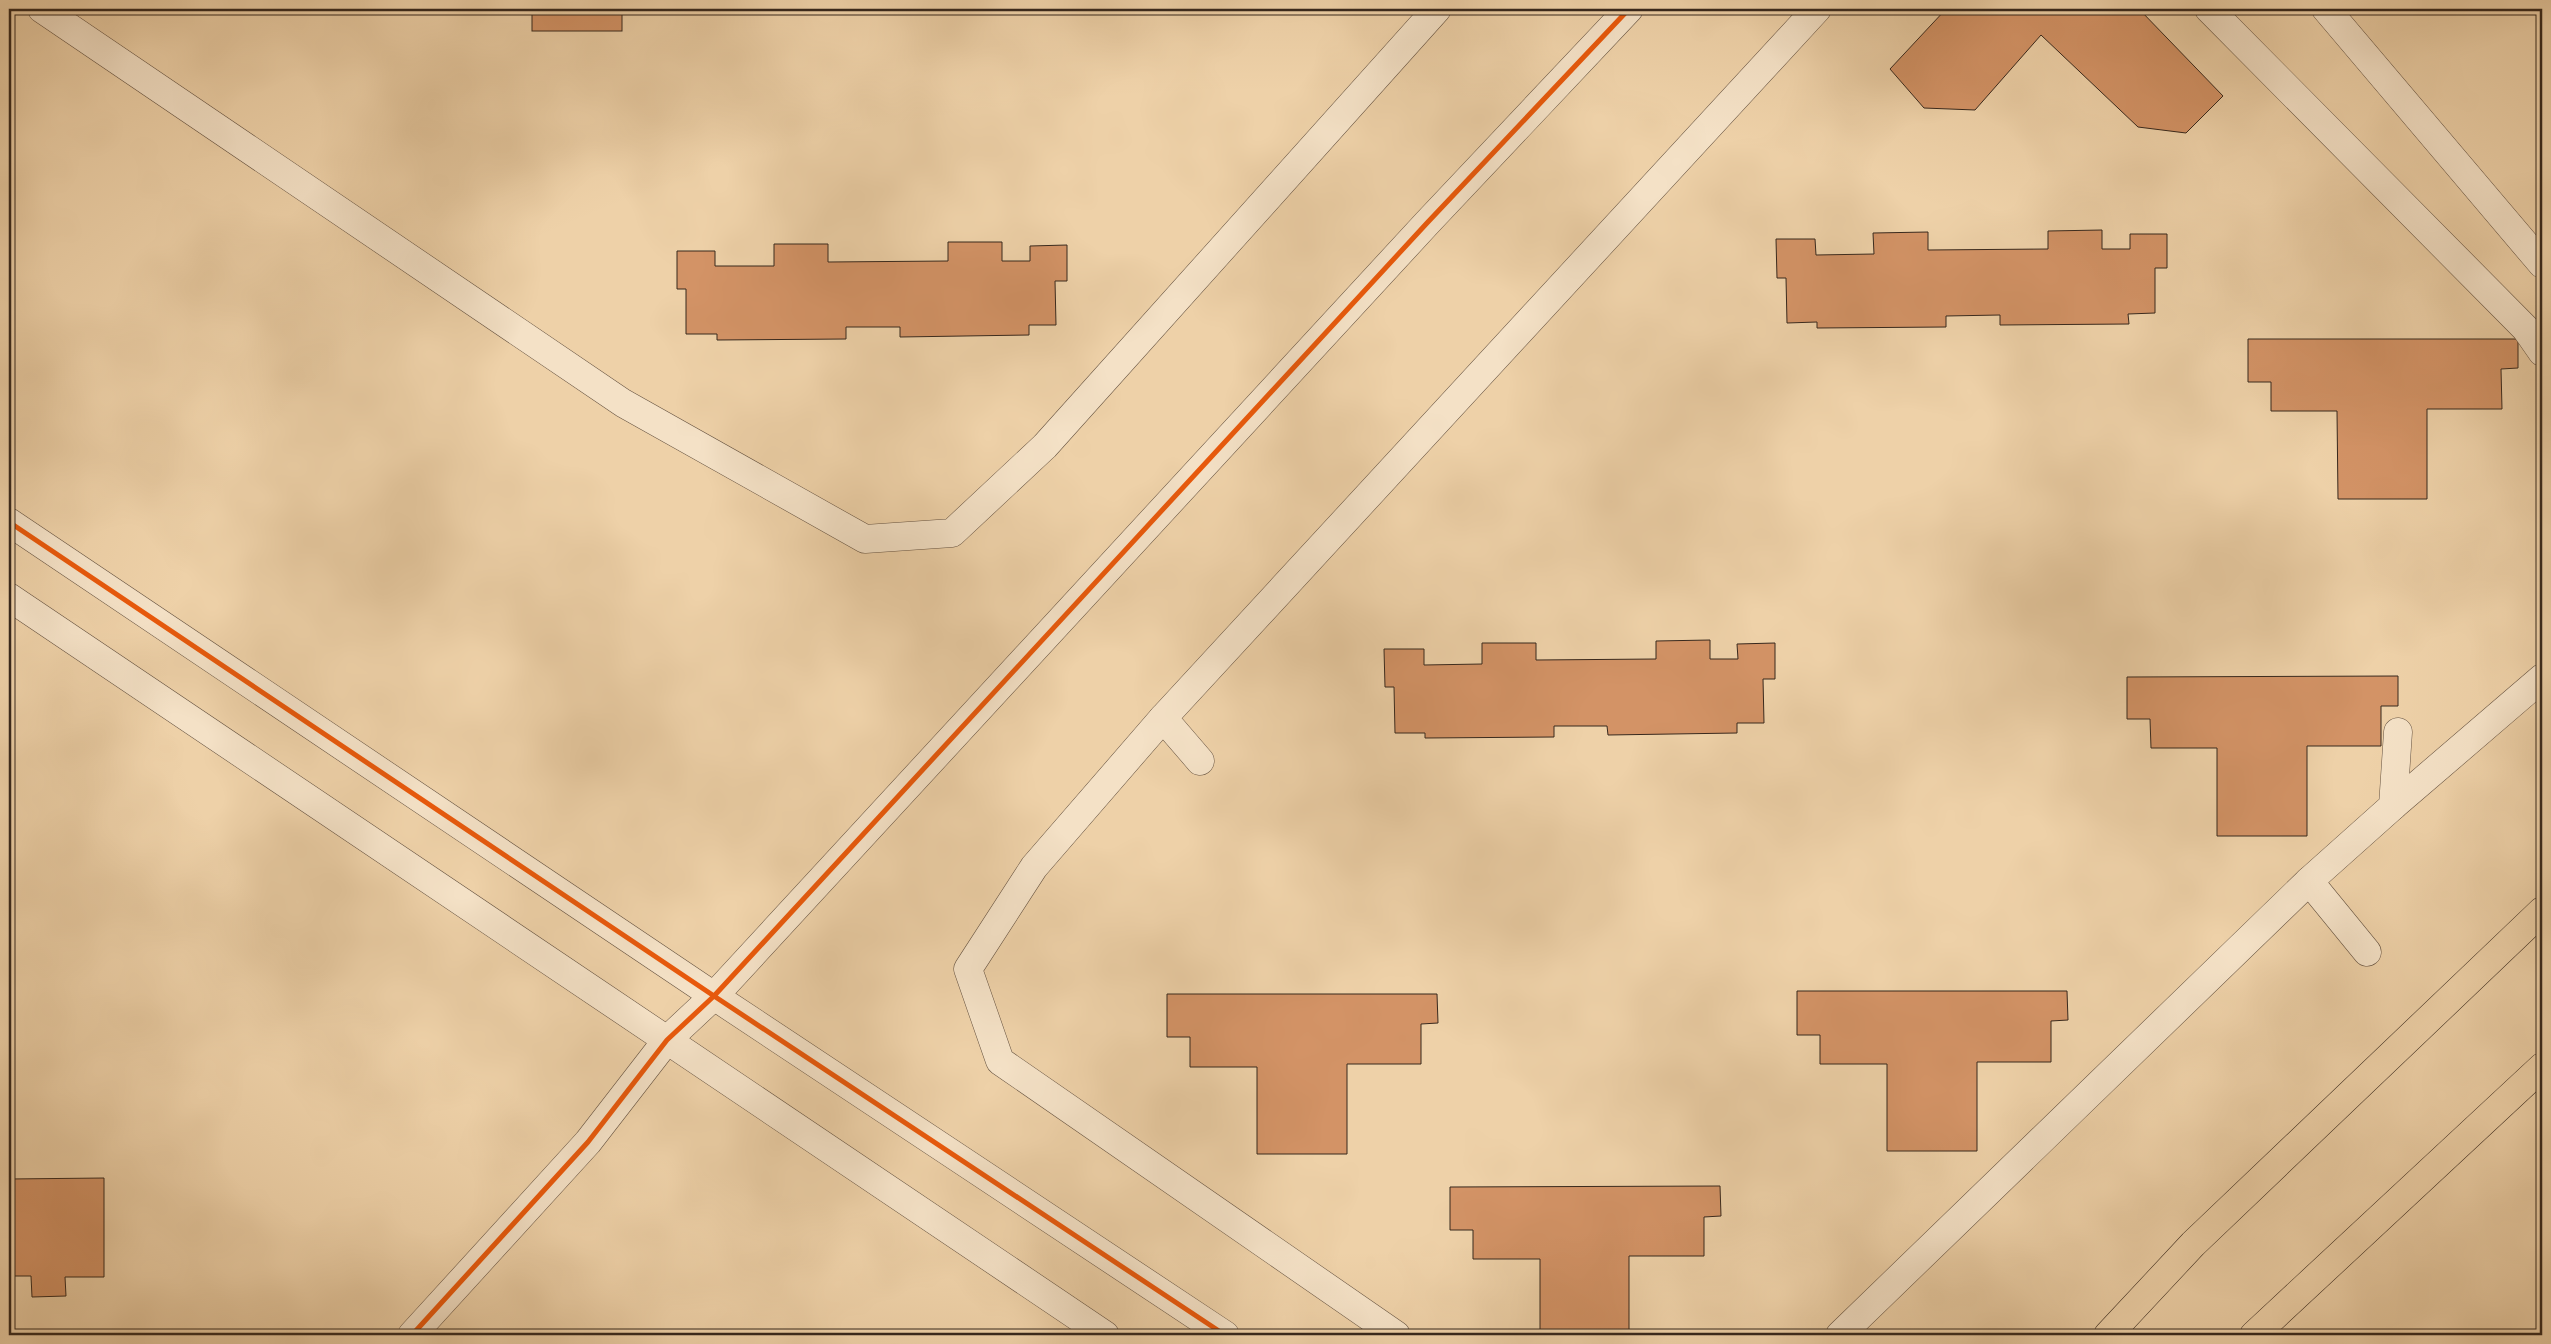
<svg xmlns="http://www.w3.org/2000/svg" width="2551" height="1344" font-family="'EB Garamond',serif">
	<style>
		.building { fill: #d39366; stroke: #37281d }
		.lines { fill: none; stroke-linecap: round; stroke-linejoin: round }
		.minor-casing { stroke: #655240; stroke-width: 29 }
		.major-casing { stroke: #37281d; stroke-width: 29 }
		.minor { stroke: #f4e1c6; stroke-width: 28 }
		.major { stroke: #eed1a8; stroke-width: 28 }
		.cycleway-casing { stroke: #f4e1c6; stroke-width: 8 }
		.cycleway { stroke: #e8590c; stroke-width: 5 }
	</style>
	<rect width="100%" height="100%" fill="#eed1a8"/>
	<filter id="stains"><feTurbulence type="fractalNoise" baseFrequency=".004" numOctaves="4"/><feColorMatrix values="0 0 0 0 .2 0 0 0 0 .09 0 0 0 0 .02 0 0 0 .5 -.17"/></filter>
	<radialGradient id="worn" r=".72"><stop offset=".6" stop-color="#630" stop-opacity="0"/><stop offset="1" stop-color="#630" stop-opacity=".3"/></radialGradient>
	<g class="building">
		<rect x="532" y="9" width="90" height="22"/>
		<polygon points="1946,9 2139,9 2223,96 2186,133 2138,127 2041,35 1975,110 1924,108 1890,69"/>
		<polygon points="2102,230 2102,249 2130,249 2130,234 2167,234 2167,268 2155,268 2155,313 2128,314 2129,324 2000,325 2000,315 1946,316 1946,327 1817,328 1817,322 1787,323 1786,278 1777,278 1776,239 1815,239 1816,255 1874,254 1873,233 1928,232 1928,250 2048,249 2048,231"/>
		<polygon points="948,242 1002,242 1002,261 1030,261 1030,246 1067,245 1067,281 1055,281 1056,325 1029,325 1029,335 900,337 900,327 846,327 846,339 717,340 717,334 686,334 686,289 677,289 677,251 715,251 715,266 774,266 774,244 828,244 828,262 948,261"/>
		<polygon points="2248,339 2518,339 2518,368 2501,369 2502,409 2427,409 2427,499 2338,499 2337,411 2271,411 2271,382 2248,382"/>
		<polygon points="1710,640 1710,659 1738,659 1737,644 1775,643 1775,679 1763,679 1764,723 1737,723 1737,733 1608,735 1607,726 1554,726 1554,737 1425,738 1425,733 1395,733 1394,687 1385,687 1384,649 1424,649 1424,665 1482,664 1482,643 1536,643 1536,660 1656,659 1656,641"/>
		<polygon points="2398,676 2398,706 2381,706 2381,746 2307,746 2307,836 2217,836 2217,748 2151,748 2150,719 2127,719 2127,677"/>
		<polygon points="1797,991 2067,991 2068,1020 2051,1021 2051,1062 1977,1062 1977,1151 1887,1151 1887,1064 1820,1064 1820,1035 1797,1035"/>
		<polygon points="1167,994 1437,994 1438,1023 1421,1024 1421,1064 1347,1064 1347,1154 1257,1154 1257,1067 1190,1067 1190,1037 1167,1037"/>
		<polygon points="104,1178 104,1277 65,1277 66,1296 32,1297 31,1276 9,1276 9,1179"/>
		<polygon points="1720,1186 1721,1216 1704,1217 1704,1256 1629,1256 1629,1335 1540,1335 1540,1259 1473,1259 1473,1230 1450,1230 1450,1187"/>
	</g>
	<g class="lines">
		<defs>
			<g id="minor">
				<polyline points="42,9 623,403 865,539 952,533 1045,446 1437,9"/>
				<polyline points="2209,9 2526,329 2542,352"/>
				<polyline points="2326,9 2542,264"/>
				<polyline points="9,522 714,996 1225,1335"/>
				<polyline points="9,597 1105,1335"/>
				<polyline points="1163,718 1034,867 968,969 1000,1061 1396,1335"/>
				<polyline points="1200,761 1163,718 1817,9"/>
				<polyline points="2393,806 2542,678"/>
				<polyline points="2367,952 2309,881 2393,806 2398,732"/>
				<polyline points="412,1335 588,1142 667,1040 714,996 1427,223 1629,9"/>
				<polyline points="1840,1335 2309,881"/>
			</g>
			<g id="major">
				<polyline points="2108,1335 2193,1244 2542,911"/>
				<polyline points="2254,1335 2542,1067"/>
			</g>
		</defs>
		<use href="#minor" class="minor-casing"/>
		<use href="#major" class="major-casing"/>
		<use href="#minor" class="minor"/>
		<use href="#major" class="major"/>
		<defs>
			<g id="cycleway">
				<polyline points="9,522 714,996 1225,1335"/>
				<polyline points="412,1335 588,1142 667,1040 714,996 1427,223 1629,9"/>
			</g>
		</defs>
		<use href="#cycleway" class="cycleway-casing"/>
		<use href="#cycleway" class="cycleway"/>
	</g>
	<rect width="2551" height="1344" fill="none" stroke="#eed1a8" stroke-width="30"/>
	<rect x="10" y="10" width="2531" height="1324" fill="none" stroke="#37281d" stroke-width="2.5"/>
	<rect x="15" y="15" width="2521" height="1314" fill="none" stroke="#37281d"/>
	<rect width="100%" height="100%" filter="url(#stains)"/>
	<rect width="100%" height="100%" fill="url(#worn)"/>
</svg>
